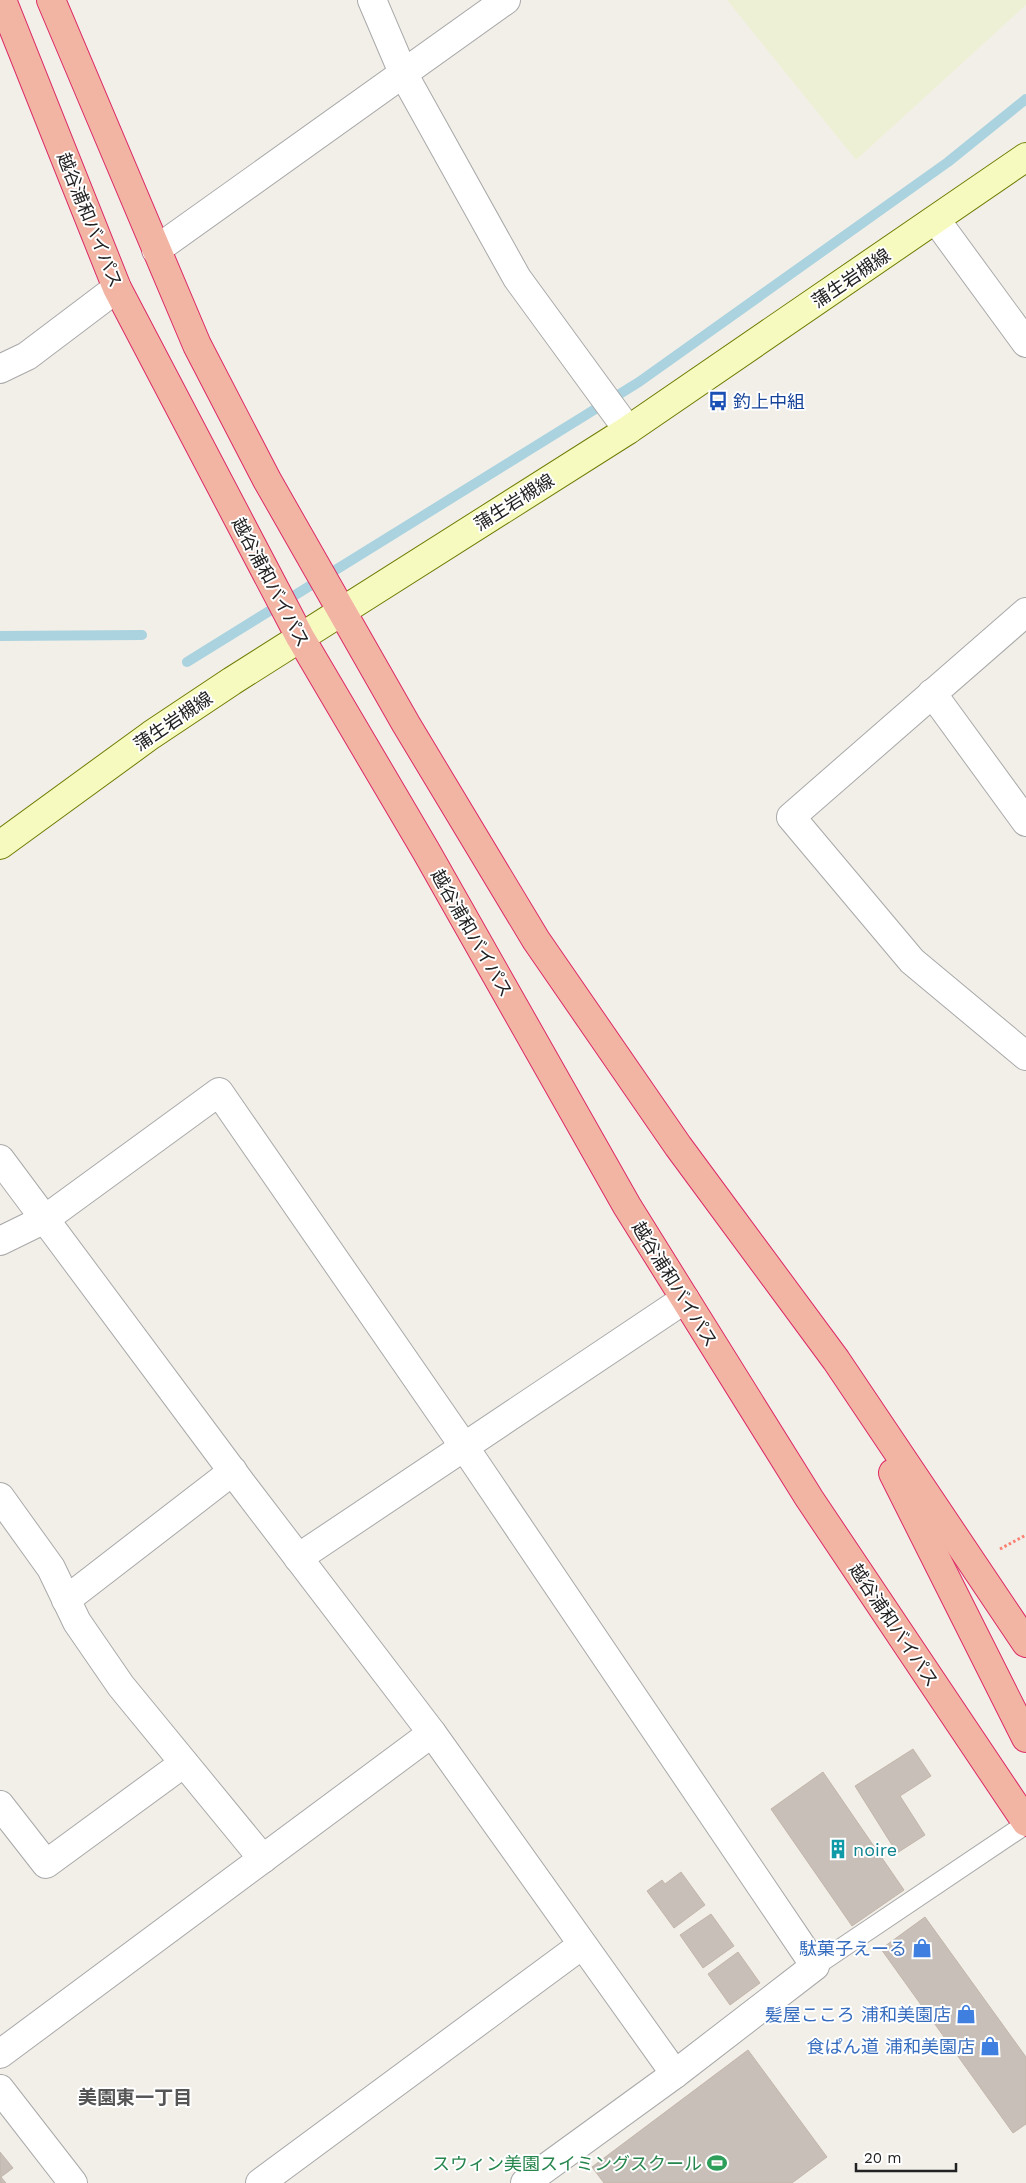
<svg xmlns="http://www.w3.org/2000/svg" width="1026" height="2183" font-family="'Work Sans','Noto Sans JP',sans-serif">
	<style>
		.farmland { fill: #eef0d5 }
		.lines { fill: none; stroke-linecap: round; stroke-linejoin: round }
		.stream { stroke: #aad3df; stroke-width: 10 }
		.building { fill: #c7bfb8; stroke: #c4b6ab }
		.service-casing { stroke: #a9a9a9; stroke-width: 21 }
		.minor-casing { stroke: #a9a9a9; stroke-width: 30 }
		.secondary-casing { stroke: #707d05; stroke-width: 30 }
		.trunk-casing { stroke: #dc2a67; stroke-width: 30 }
		.path { stroke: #fa8072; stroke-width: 3; stroke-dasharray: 2.5 2.5; stroke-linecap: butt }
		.service { stroke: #fff; stroke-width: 19 }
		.minor { stroke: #fff; stroke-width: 28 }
		.secondary { stroke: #f7fabf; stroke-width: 28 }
		.trunk { stroke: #f2b4a3; stroke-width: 28 }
		.labels { text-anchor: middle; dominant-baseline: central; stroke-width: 4; stroke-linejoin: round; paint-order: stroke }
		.street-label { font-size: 18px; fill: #222; stroke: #fff }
		.transit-label { font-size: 18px; fill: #164399; stroke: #fff; text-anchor: start }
		.culture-label { font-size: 18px; fill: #0d838f; stroke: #fff; text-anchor: start }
		.shop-label { font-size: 18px; fill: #366cbe; stroke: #fff; text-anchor: end }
		.leisure-label { font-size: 18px; fill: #27864d; stroke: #fff; text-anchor: end }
		.neighbourhood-label { font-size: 19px; font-weight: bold; fill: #555; stroke: #fff }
	</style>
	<rect width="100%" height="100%" fill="#f2efe9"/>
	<polygon class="farmland" points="727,0 1026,0 1026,5 856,160"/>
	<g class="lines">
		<g class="stream">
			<polyline points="0,636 142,635"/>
			<polyline points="187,662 639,382 948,162 1026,99"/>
		</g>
	</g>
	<g class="building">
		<polygon points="913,1749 931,1776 900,1796 925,1835 897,1853 855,1786"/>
		<polygon points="823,1772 904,1890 852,1926 771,1809"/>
		<polygon points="681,1872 705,1905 674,1928 647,1891 662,1880 665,1884"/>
		<polygon points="711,1914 734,1946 703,1968 680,1935"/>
		<polygon points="925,1917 1026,2057 1026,2124 1013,2133 881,1949"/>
		<polygon points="738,1952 760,1983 730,2005 708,1974"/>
		<polygon points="748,2050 827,2157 792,2183 604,2183 592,2167"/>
		<polygon points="0,2152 13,2168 1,2177 6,2183 0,2183"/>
	</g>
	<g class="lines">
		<defs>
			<polyline id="service" points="815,1966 1026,1824"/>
			<g id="minor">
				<polyline points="372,0 404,75 517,278 628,430"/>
				<polyline points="936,220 1026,343"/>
				<polyline points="156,250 506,0"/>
				<polyline points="0,369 27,356 117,288"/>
				<polyline points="1026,612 791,817 912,961 1026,1056"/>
				<polyline points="932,693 1026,822"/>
				<polyline points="0,1159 242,1484 432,1733 675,2074"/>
				<polyline points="0,1241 45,1219 219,1092 465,1448 815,1966 675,2074 525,2183"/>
				<polyline points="0,1497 51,1568 77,1622 121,1686 263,1859"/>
				<polyline points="298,1558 685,1299"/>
				<polyline points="66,1600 233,1471"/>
				<polyline points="0,1805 46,1864 184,1763"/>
				<polyline points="0,2054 432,1733"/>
				<polyline points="0,2089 73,2183"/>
				<polyline points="260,2183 582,1945"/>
			</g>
			<polyline id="secondary" points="0,845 151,735 232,681 628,430 1026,157"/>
			<g id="trunk">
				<polyline points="2,0 117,288 300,637 426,851 627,1206 809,1498 1026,1822"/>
				<polyline points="51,0 197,345 267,480 406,724 536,940 678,1146 836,1360 1026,1643"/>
				<polyline points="893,1473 1026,1738"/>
			</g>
		</defs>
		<use href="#service" class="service-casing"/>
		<use href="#minor" class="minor-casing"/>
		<use href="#secondary" class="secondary-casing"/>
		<use href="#trunk" class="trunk-casing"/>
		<polyline class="path" points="1000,1549 1026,1535"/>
		<use href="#service" class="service"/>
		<use href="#minor" class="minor"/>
		<use href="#secondary" class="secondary"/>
		<use href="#trunk" class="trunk"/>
	</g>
	<defs>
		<symbol id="bus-bare" viewBox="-9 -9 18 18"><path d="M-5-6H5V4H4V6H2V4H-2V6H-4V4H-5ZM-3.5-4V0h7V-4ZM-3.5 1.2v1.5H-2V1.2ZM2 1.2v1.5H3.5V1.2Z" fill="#1a4fb4" stroke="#fff" stroke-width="2.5" paint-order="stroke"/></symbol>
		<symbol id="building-bare" viewBox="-9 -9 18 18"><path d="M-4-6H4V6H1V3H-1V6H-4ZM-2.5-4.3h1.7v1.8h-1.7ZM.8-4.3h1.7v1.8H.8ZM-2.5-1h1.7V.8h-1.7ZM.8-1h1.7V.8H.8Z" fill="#0f9aa8" stroke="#fff" stroke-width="2.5" paint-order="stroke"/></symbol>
		<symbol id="shop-bare" viewBox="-9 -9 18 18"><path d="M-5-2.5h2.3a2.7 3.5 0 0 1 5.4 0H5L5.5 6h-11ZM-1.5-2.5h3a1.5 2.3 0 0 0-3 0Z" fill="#3f7fe0" stroke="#fff" stroke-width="2.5" paint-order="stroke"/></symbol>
		<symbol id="stadium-bare" viewBox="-9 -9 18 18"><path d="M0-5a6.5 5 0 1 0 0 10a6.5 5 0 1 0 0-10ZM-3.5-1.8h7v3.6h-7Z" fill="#2e9e5b" stroke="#fff" stroke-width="2.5" paint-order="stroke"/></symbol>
	</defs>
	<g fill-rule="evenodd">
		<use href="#bus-bare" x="704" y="387" width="28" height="28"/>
		<use href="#building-bare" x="824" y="1835" width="28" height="28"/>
		<use href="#shop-bare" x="908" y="1934" width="28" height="28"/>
		<use href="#shop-bare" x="952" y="2000" width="28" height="28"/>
		<use href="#shop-bare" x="976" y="2032" width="28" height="28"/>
		<use href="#stadium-bare" x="703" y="2149" width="28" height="28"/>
	</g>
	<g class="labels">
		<g class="street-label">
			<text transform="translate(90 220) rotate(68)">越谷浦和バイパス</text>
			<text transform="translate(851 278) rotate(-34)">蒲生岩槻線</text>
			<text transform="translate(514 502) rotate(-32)">蒲生岩槻線</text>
			<text transform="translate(271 582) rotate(62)">越谷浦和バイパス</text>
			<text transform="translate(173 721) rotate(-34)">蒲生岩槻線</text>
			<text transform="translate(472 933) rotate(60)">越谷浦和バイパス</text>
			<text transform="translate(675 1284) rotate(58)">越谷浦和バイパス</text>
			<text transform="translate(894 1625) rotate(56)">越谷浦和バイパス</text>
		</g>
		<g class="transit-label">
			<text x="733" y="401">釣上中組</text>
		</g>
		<g class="culture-label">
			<text x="853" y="1849">noire</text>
		</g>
		<g class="shop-label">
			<text x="907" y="1948">駄菓子えーる</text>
			<text x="951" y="2014">髪屋こころ 浦和美園店</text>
			<text x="975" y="2046">食ぱん道 浦和美園店</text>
		</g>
		<g class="leisure-label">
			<text x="702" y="2163">スウィン美園スイミングスクール</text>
		</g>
		<g class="neighbourhood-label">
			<text x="135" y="2097">美園東一丁目</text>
		</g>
	</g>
	<path d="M856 2163v8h100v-8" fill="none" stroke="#222222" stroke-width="2.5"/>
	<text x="864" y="2163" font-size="15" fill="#222222" stroke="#ffffff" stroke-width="4" paint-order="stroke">20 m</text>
</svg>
